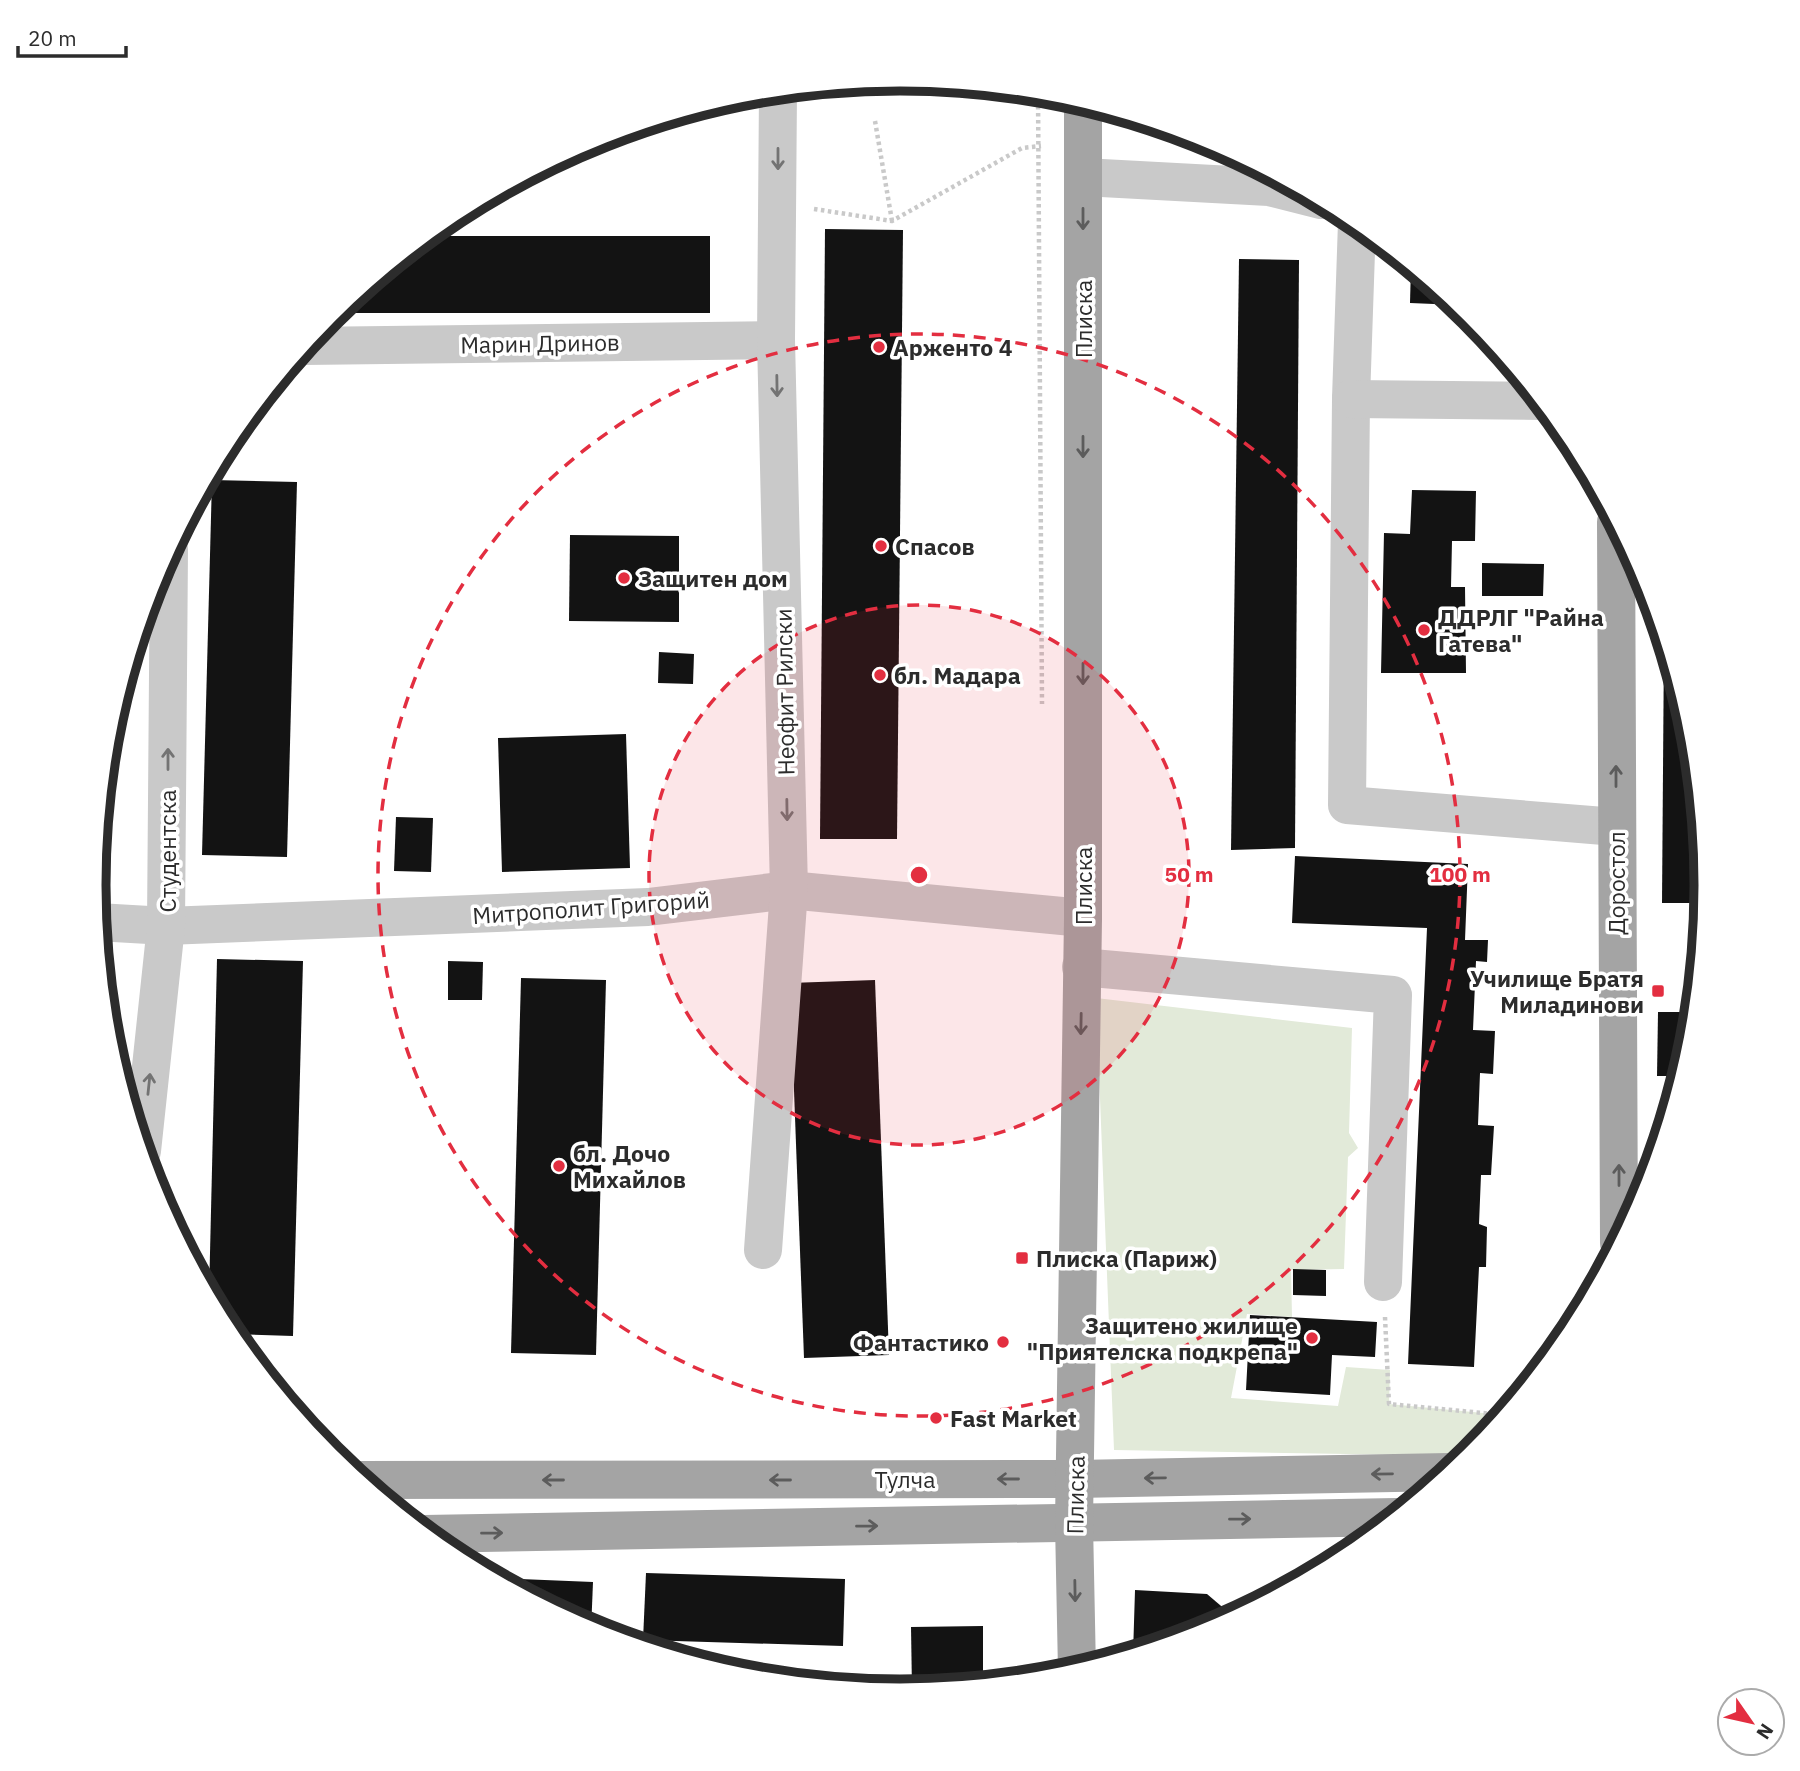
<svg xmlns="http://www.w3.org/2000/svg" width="1800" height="1771" font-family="'IBM Plex Sans',sans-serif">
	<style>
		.green { fill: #e2ead9 }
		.building { fill: #131313 }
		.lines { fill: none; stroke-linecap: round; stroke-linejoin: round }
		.path { stroke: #c9c9c9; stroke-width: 4.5; stroke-dasharray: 3.5 3.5; stroke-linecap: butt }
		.minor { stroke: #c9c9c9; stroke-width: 38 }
		.major { stroke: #a4a4a4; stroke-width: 38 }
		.oneway { stroke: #737373 }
		.oneway2 { stroke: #5c5c5c }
		.ring { fill: none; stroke: #e32e40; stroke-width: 3.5; stroke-dasharray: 12 9 }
		.poi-dot { fill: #e32e40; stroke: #fff; stroke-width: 2.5 }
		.labels { text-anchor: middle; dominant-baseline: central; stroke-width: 7; stroke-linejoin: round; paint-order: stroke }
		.street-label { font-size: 23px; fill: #2c2c2c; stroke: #fff }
		.poi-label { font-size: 23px; font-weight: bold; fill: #2c2c2c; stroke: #fff; text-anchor: start }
		.rim { fill: none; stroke: #2c2c2c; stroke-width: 9 }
		.centre { fill: #e32e40; stroke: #fff; stroke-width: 3.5 }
		.ring-label { font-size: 21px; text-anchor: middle; font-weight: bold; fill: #e32e40; stroke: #fff; stroke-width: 7; stroke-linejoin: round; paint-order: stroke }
	</style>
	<rect width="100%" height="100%" fill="#fff"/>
	<g class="green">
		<polygon points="1096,998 1352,1028 1349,1133 1358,1148 1348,1157 1344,1269 1291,1270 1292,1317 1247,1314 1231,1398 1338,1406 1346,1367 1390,1370 1389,1404 1504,1415 1470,1456 1114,1450"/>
		<polygon points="1665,1088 1678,1088 1664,1132"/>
	</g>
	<g class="building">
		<polygon points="825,229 903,230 897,839 820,839"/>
		<polygon points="426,236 710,236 710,313 332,313"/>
		<polygon points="1239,259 1299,260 1295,848 1231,850"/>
		<polygon points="1411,266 1458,305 1410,303"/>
		<polygon points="212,480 297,482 287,857 202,855"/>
		<polygon points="1412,490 1476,491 1475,541 1452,541 1451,587 1465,587 1466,673 1381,673 1384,533 1410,534"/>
		<polygon points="570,535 679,536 679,622 569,621"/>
		<polygon points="1482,563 1544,564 1543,596 1482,596"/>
		<polygon points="1664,638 1691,729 1707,886 1705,903 1662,903"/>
		<polygon points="659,652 694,654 693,684 658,683"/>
		<polygon points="626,734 630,868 502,872 498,738"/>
		<polygon points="396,817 433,818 431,872 394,871"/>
		<polygon points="1295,856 1468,864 1465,940 1488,940 1487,962 1476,961 1473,1030 1495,1031 1493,1074 1480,1073 1478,1125 1494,1126 1491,1175 1481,1175 1479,1224 1487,1227 1486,1267 1479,1267 1474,1367 1408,1364 1427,928 1292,923"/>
		<polygon points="217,959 303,961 293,1336 230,1334 209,1295"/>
		<polygon points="448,961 483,962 482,1000 448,1000"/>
		<polygon points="521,978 606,980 596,1355 511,1353"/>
		<polygon points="875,980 889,1355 804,1358 790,983"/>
		<polygon points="1658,1012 1694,1012 1691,1043 1681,1076 1657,1076"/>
		<polygon points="1293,1269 1326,1270 1326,1296 1293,1295"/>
		<polygon points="1250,1315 1377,1322 1375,1357 1332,1355 1330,1395 1246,1390"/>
		<polygon points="646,1573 845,1579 843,1646 643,1640"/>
		<polygon points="493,1578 593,1582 591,1631 512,1589"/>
		<polygon points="1135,1590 1207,1594 1234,1617 1208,1631 1133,1654"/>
		<polygon points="983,1626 983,1684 912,1691 911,1627"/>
	</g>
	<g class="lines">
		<g class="path">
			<polyline points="1038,92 1042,704"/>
			<polyline points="875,121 892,221"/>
			<polyline points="814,209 892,221 1022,148 1041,146"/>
			<polyline points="1385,1317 1389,1404 1504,1415"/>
		</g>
		<g class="minor">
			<polyline points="1083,177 1269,187 1321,200"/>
			<polyline points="1357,222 1351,399 1347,805 1616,827"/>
			<polyline points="304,346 776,340"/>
			<polyline points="1351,399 1541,401"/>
			<polyline points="97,922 166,926 648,907 789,890 1083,918"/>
			<polyline points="1081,967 1393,995 1383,1282"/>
			<polyline points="142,1151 166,926 169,549"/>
			<polyline points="763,1250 789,890 776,340 778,91"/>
		</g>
		<g class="major">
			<polyline points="1616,522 1619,1243"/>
			<polyline points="359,1480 1076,1479 1450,1472"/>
			<polyline points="424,1534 1397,1517"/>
			<polyline points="1077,1671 1074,1523 1083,918 1083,102"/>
		</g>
	</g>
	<defs><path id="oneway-shaft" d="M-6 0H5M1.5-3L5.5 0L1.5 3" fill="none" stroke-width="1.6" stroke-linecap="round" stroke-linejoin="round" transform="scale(1.75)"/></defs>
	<g class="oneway">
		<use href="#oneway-shaft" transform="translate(778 159) rotate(90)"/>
		<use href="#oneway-shaft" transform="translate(777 386) rotate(89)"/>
		<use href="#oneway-shaft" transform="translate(168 759) rotate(-90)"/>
		<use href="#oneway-shaft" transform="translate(787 810) rotate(89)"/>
		<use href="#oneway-shaft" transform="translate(149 1084) rotate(-84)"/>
	</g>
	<g class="oneway2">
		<use href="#oneway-shaft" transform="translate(1083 219) rotate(90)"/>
		<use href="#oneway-shaft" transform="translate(1083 447) rotate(90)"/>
		<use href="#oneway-shaft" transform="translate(1083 674) rotate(90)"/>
		<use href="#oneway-shaft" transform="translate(1616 776) rotate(-90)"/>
		<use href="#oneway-shaft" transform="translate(1081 1024) rotate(91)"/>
		<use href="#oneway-shaft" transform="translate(1619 1175) rotate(-90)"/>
		<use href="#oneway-shaft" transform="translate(1382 1474) rotate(179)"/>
		<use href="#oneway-shaft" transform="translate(1155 1478) rotate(179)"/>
		<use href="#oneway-shaft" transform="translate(1008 1479) rotate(180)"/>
		<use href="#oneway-shaft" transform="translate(553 1480) rotate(180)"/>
		<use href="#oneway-shaft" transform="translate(780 1480) rotate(180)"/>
		<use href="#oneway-shaft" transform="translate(1240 1519) rotate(-1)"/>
		<use href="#oneway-shaft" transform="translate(867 1526) rotate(-1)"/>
		<use href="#oneway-shaft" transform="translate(492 1533) rotate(-1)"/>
		<use href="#oneway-shaft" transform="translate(1075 1591) rotate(89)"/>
	</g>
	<circle cx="919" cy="875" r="270" fill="#e32e40" fill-opacity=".12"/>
	<g class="ring">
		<circle cx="919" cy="875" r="270"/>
		<circle cx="919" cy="875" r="541"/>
	</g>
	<g class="poi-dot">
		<circle cx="879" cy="347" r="7"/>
		<circle cx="881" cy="546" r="7"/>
		<circle cx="624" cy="578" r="7"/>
		<circle cx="1424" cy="630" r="7"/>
		<circle cx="880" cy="675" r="7"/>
		<rect x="1651" y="984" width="14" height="14" rx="3.5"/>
		<circle cx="559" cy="1166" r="7"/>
		<rect x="1015" y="1251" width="14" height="14" rx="3.5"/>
		<circle cx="1312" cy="1338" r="7"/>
		<circle cx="1003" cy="1342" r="7"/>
		<circle cx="936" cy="1418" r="7"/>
	</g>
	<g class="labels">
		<g class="street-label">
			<text transform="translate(1083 319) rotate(-90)">Плиска</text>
			<text transform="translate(540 343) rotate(-1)">Марин Дринов</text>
			<text transform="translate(784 692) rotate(-91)">Неофит Рилски</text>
			<text transform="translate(167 851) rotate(-90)">Студентска</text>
			<text transform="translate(1616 883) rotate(-90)">Доростол</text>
			<text transform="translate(1083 886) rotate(-90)">Плиска</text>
			<text transform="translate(591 907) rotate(-4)">Митрополит Григорий</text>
			<text x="905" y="1479">Тулча</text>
			<text transform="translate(1075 1495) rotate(-89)">Плиска</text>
		</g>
		<g class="poi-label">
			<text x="893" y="347">Арженто 4</text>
			<text x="895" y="546">Спасов</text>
			<text x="638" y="578">Защитен дом</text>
			<text x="1438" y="617">ДДРЛГ "Райна<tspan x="1438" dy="26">Гатева"</tspan></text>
			<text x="894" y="675">бл. Мадара</text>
			<text x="1644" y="978" text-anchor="end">Училище Братя<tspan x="1644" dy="26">Миладинови</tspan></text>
			<text x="573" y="1153">бл. Дочо<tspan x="573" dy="26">Михайлов</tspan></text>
			<text x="1036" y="1258">Плиска (Париж)</text>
			<text x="1298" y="1325" text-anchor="end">Защитено жилище<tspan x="1298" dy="26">"Приятелска подкрепа"</tspan></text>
			<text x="989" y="1342" text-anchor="end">Фантастико</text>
			<text x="950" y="1418">Fast Market</text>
		</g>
	</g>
	<path d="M0 0H1800V1771H0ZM106 885a794 794 0 1 1 1588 0a794 794 0 1 1-1588 0Z" fill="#fff" fill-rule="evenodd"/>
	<path class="rim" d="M106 885a794 794 0 1 1 1588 0a794 794 0 1 1-1588 0Z"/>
	<circle cx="919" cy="875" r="10" class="centre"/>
	<g class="ring-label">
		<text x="1189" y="882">50 m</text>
		<text x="1460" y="882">100 m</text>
	</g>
	<g transform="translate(1751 1722) rotate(124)"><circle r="33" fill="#ffffff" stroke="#ababab" stroke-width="2"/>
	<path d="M0-5L12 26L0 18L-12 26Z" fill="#e32e40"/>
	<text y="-10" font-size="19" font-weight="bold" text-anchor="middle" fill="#2c2c2c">N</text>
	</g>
	<path d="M18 46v10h108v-10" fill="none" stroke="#2c2c2c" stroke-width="3.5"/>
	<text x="28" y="46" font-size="21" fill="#2c2c2c" stroke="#ffffff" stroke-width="5" paint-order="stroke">20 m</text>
</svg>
